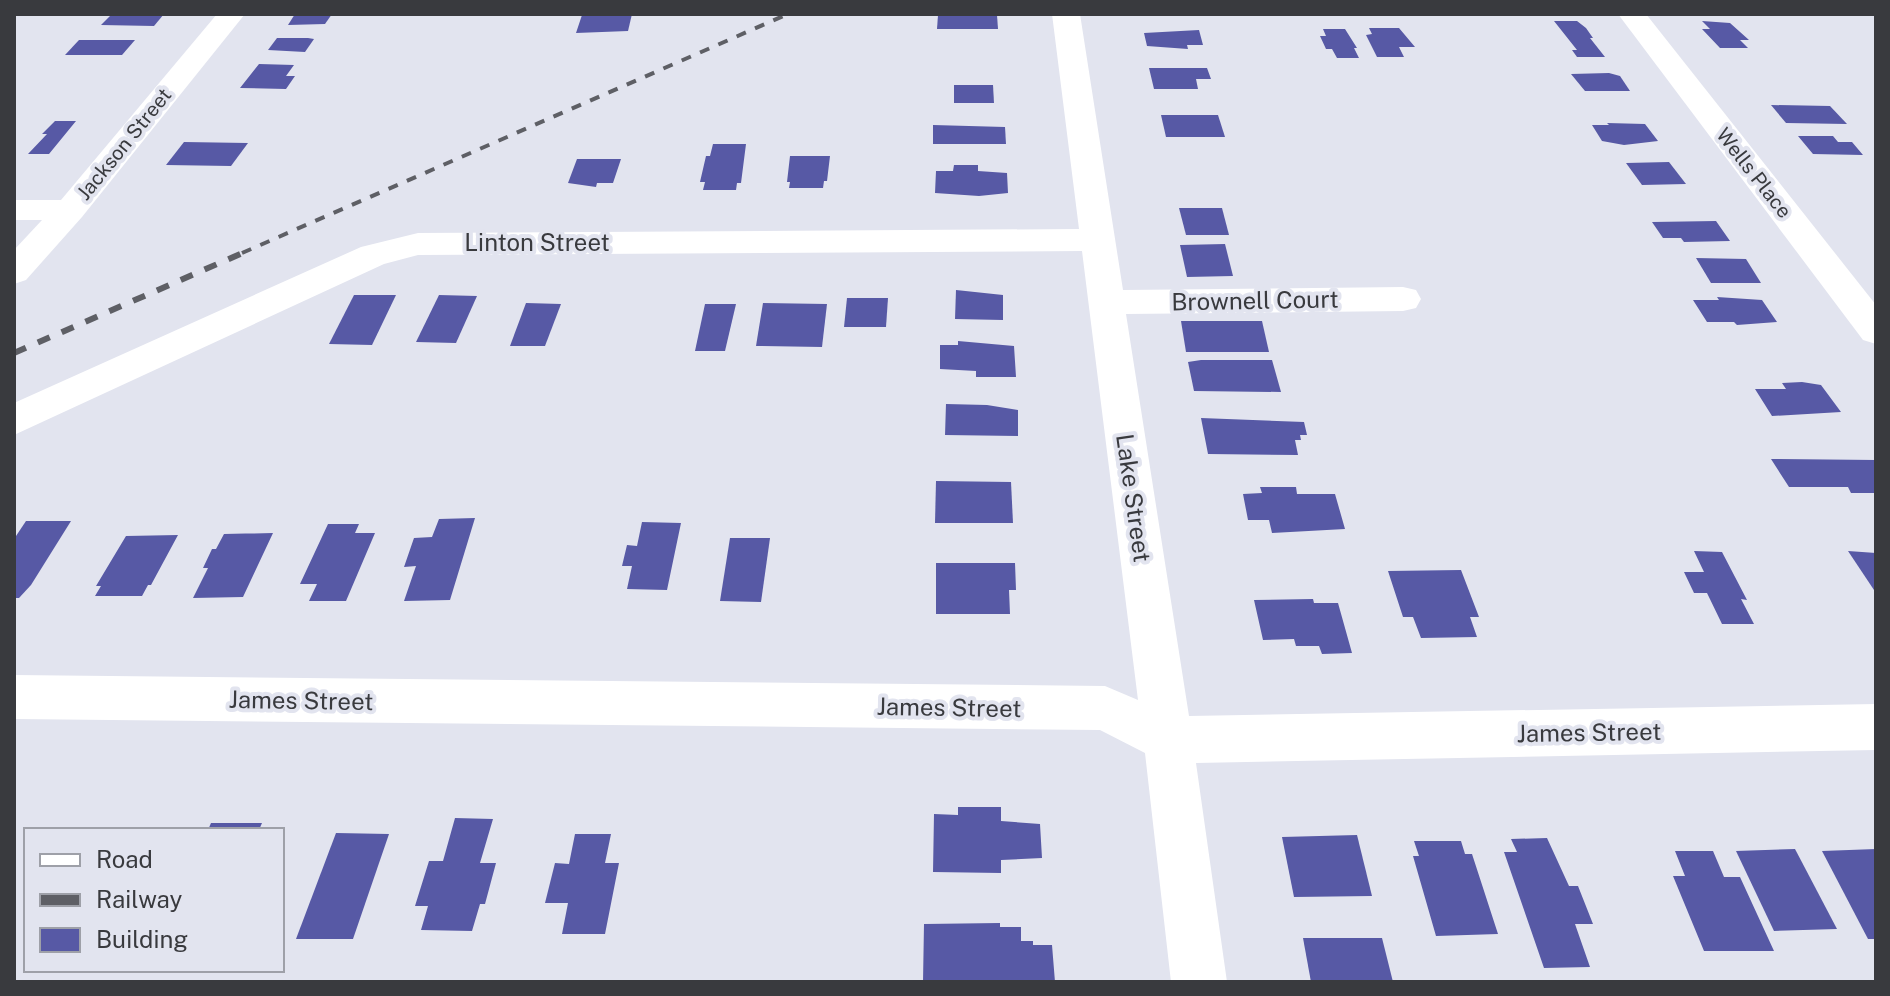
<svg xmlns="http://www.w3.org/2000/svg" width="1890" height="996" font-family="'Public Sans',sans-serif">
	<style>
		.building { fill: #5759a5 }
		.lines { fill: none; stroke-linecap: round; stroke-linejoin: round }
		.street { fill: #fff; fill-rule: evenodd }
		.rail-far1 { stroke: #5e5f65; stroke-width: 4; stroke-dasharray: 10 10; stroke-linecap: butt }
		.rail { stroke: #5e5f65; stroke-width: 6; stroke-dasharray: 13 13; stroke-linecap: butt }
		.labels { text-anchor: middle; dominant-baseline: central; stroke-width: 8; stroke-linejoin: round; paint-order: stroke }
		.far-street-label { font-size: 20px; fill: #393a3e; stroke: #e2e4ef }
		.street-label { font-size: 24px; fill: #393a3e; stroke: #e2e4ef }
	</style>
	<rect width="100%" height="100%" fill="#e2e4ef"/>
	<g class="building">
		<polygon points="164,14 154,26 101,25 111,15"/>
		<polygon points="295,14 332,14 325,24 288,25"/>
		<polygon points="632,14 628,31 576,33 582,15"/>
		<polygon points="938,15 997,15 998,29 937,29"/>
		<polygon points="1554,21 1577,21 1586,28 1593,38 1590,38 1605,57 1577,57 1572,50 1577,50"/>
		<polygon points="1702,21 1730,23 1749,40 1740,40 1748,48 1720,48 1702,29 1710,29"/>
		<polygon points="1369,28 1399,28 1415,47 1399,47 1404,57 1377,57 1366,35 1372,34"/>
		<polygon points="1323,29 1345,29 1357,48 1354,48 1359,58 1337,58 1332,49 1326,49 1320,36 1326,36"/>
		<polygon points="1199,30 1203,45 1187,45 1188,49 1147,46 1144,33"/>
		<polygon points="277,38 308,38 314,39 305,52 268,50"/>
		<polygon points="79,40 135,40 122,55 65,55"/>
		<polygon points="259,64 294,65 286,76 295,76 286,89 240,88"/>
		<polygon points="1149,68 1207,68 1211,79 1196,79 1198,89 1154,89"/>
		<polygon points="1609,73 1620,76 1630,91 1585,91 1571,74"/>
		<polygon points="954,85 993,85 994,103 954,103"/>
		<polygon points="1771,105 1830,106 1847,124 1786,123"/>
		<polygon points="1161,115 1218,115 1225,137 1166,137"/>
		<polygon points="55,121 76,121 49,154 28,154 47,134 42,134"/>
		<polygon points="1607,123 1645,124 1658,141 1624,145 1602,141 1592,125 1609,125"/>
		<polygon points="933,125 1005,127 1006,144 933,144"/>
		<polygon points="1798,136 1833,136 1838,142 1852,142 1863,155 1813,154"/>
		<polygon points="184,142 248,143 231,166 166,165"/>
		<polygon points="713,144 746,144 741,183 737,183 736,190 703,190 705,182 700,182 706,156 710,156"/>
		<polygon points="790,156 830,156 827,181 824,181 823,188 789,188 790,182 787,182"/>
		<polygon points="577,159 621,159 613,183 597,183 596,187 568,183"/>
		<polygon points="1669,162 1686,184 1642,185 1626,163"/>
		<polygon points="954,165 978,165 978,171 1007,173 1008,193 979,196 935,193 936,171 953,171"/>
		<polygon points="1179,208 1222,208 1229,235 1186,235"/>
		<polygon points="1716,221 1730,241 1684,242 1681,238 1663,238 1652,222"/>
		<polygon points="1225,244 1233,276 1187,277 1180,245"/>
		<polygon points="1696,258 1746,259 1761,283 1711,283"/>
		<polygon points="956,290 1003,295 1003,320 955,319"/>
		<polygon points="354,295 396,295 372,345 329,344"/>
		<polygon points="439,295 477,296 456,343 416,342"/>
		<polygon points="1717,297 1762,300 1777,322 1737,325 1734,322 1707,322 1693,300 1719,300"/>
		<polygon points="847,298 888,298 886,327 844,327"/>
		<polygon points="526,303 561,304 545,346 510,346"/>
		<polygon points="763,303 827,304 822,347 756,346"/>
		<polygon points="705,304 736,304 725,351 695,351"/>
		<polygon points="1181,321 1262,321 1269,352 1186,352"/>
		<polygon points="958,341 1014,346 1016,377 976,377 976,371 940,369 940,345 958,345"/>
		<polygon points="1201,360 1272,360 1281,392 1194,391 1188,362"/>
		<polygon points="1802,382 1821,385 1841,412 1772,416 1755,389 1786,389 1782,383"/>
		<polygon points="946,404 987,405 1018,410 1018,436 945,435"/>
		<polygon points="1201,418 1304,422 1307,435 1300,435 1301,440 1295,440 1298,455 1208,454"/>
		<polygon points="1771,459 1876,460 1876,493 1851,493 1848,487 1789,487"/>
		<polygon points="936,481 1011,482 1013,523 935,523"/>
		<polygon points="1260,487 1296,487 1297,494 1335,494 1345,529 1272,533 1269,520 1248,520 1243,494 1262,493"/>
		<polygon points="475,518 450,600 404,601 416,566 404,567 414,538 432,537 439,519"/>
		<polygon points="26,521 71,521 31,585 19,598 14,598 14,539"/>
		<polygon points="642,522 681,523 667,590 627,589 632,566 622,566 627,545 637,546"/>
		<polygon points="328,524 359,524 355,533 375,533 346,601 309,601 317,584 300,584"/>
		<polygon points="273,533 243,597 193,598 208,568 203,568 212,549 216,549 224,534"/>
		<polygon points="178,535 151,585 148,585 142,596 95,596 101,586 96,586 126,536"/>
		<polygon points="730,538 770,538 761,602 720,601"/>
		<polygon points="1694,551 1722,552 1747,600 1741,599 1754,624 1722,624 1707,593 1694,593 1684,572 1704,572"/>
		<polygon points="1848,551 1876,553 1876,593"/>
		<polygon points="936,563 1015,563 1016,590 1009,590 1010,614 936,614"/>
		<polygon points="1461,570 1479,617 1470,617 1477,637 1421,638 1413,617 1403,617 1388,571"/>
		<polygon points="1313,599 1314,603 1338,603 1352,653 1322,654 1319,646 1296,646 1294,639 1263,640 1254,600"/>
		<polygon points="958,807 1001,807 1001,821 1040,824 1042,858 1001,860 1001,873 933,872 934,814 958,815"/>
		<polygon points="455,818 493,819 480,863 496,863 485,904 480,904 472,931 421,930 428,906 415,906 429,861 443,861"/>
		<polygon points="211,823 262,823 259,830 208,830"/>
		<polygon points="336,833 389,834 353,939 296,939"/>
		<polygon points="575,834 611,834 605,863 619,863 605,934 562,934 568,903 545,903 555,863 569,864"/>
		<polygon points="1357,835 1372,896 1294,897 1282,837"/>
		<polygon points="1547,838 1569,886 1578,886 1593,924 1575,924 1590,967 1544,968 1504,852 1517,852 1511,839"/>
		<polygon points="1414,841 1461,841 1465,854 1472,854 1498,934 1436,936 1413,856 1419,856"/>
		<polygon points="1795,849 1837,929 1774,931 1736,851"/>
		<polygon points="1876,849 1876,939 1868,939 1822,851"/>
		<polygon points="1675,851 1713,851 1724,877 1740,877 1774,951 1704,951 1673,876 1685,876"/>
		<polygon points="1000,923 1000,927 1021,927 1021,941 1033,941 1033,945 1052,945 1055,982 923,982 924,924"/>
		<polygon points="1303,938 1382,938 1393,982 1311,982"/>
	</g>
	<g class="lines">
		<g class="street">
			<polygon points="217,14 245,14 82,217 26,280 14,284 14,250 42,220 14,220 14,200 61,200"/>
			<polygon points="1052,14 1080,14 1123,290 1403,287 1416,290 1421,299 1416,308 1403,311 1126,314 1189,716 1876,704 1876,750 1196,763 1227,982 1171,982 1145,753 1100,730 14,719 14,675 1105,686 1138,700 1082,251 418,255 384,264 14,435 14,403 361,247 418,233 1079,229"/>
			<polygon points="1618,14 1646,14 1876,305 1876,344 1863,340"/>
		</g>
		<polyline class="rail-far1" points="242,253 788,14"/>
		<polyline class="rail" points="14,353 247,251"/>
	</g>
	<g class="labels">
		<g class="far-street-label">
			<text transform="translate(124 144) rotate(-51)">Jackson Street</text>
			<text transform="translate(1754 173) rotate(52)">Wells Place</text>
		</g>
		<g class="street-label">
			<text x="537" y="242">Linton Street</text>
			<text transform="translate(1255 300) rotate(-1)">Brownell Court</text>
			<text transform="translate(1134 498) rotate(82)">Lake Street</text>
			<text transform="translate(301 700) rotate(1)">James Street</text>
			<text transform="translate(949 707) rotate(1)">James Street</text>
			<text transform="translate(1589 732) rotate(-1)">James Street</text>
		</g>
	</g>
	<rect width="1890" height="996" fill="none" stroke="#393a3e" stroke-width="32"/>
	<rect x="24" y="828" width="260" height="144" fill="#e2e4ef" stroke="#9ea0a8" stroke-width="2"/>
	<rect x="40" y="854" width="40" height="12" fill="#ffffff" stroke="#9ea0a8" stroke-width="2"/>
	<text x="96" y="868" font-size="24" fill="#393a3e">Road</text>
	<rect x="40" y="894" width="40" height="12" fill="#5e5f65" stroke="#9ea0a8" stroke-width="2"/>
	<text x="96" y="908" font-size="24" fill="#393a3e">Railway</text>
	<rect x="40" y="928" width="40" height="24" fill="#5759a5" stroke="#9ea0a8" stroke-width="2"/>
	<text x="96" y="948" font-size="24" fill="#393a3e">Building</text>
</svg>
